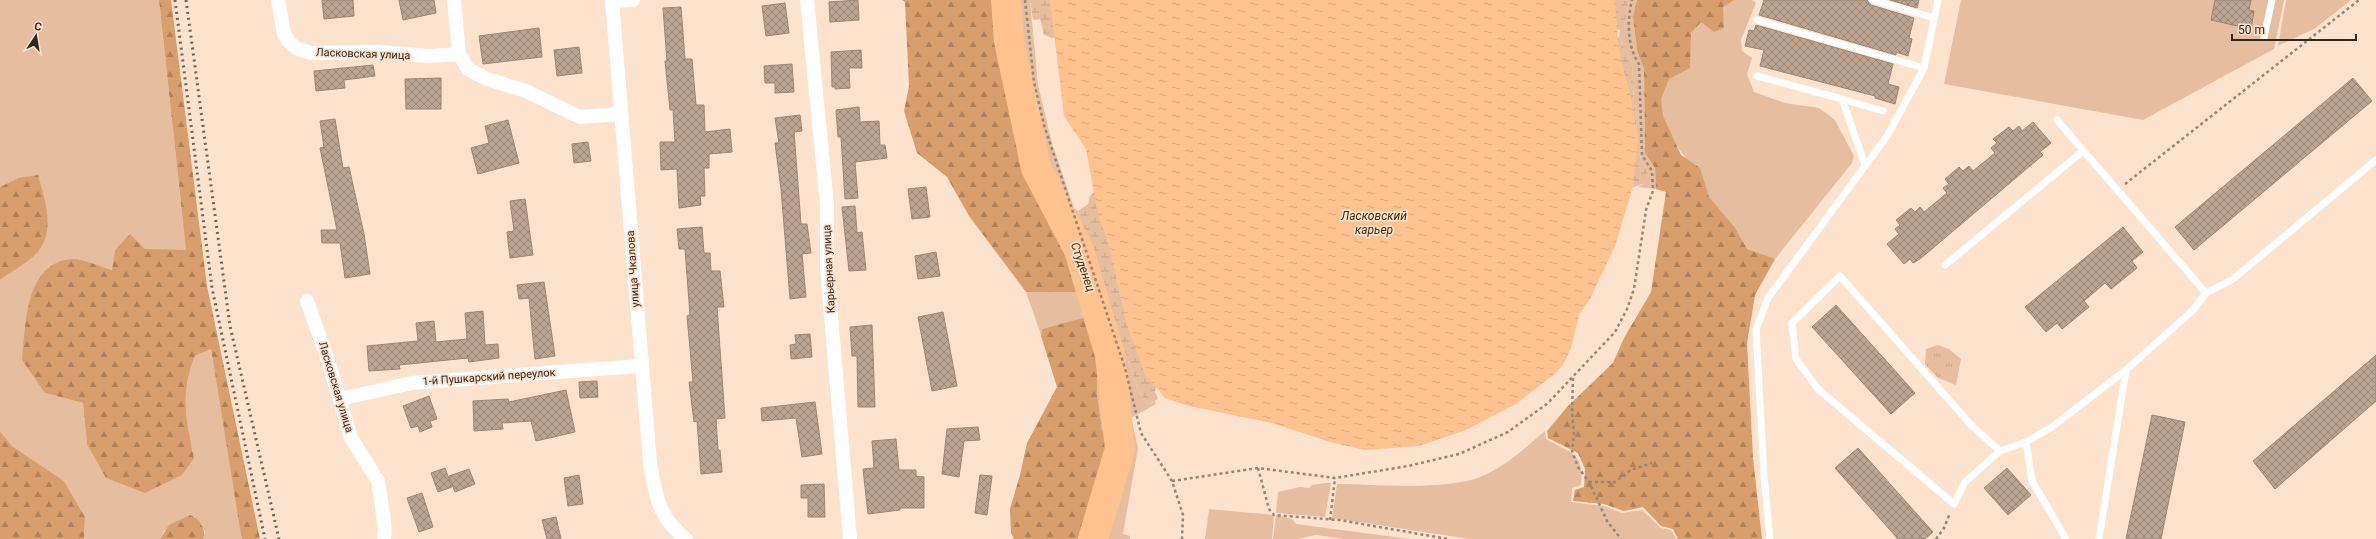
<svg xmlns="http://www.w3.org/2000/svg" width="2376" height="539" font-family="Roboto,sans-serif">
	<style>
		.grass { fill: #e6be9f }
		.forest { fill: url(#forest-firs) }
		.wetland { fill: url(#wetland-marsh) }
		.park { fill: url(#park-tufts) }
		.water { fill: url(#water-ripples) }
		.lines { fill: none; stroke-linecap: round; stroke-linejoin: round }
		.river { stroke: #fec291; stroke-width: 30 }
		.building { fill: url(#building-cross-hatch); stroke: #9d8572 }
		.path { stroke: #978677; stroke-width: 2.5; stroke-dasharray: 3 3; stroke-linecap: butt }
		.service { stroke: #fff; stroke-width: 7 }
		.minor { stroke: #fff; stroke-width: 14 }
		.rail { stroke: #716256; stroke-width: 3; stroke-dasharray: 2 4; stroke-linecap: butt }
		.labels { text-anchor: middle; dominant-baseline: central; stroke-width: 3.5; stroke-linejoin: round; paint-order: stroke }
		.street-label { font-size: 11px; fill: #30271f; stroke: #fde3ce }
		.water-label { font-size: 12px; font-style: italic; fill: #502a03; stroke: #fde3ce }
	</style>
	<defs>
		<pattern id="forest-firs" width="22" height="20" patternUnits="userSpaceOnUse"><rect width="22" height="20" fill="#d89e6e"/><path d="M5 1l3.5 6h-7zM16 11l3.5 6h-7z" fill="#b0815a"/></pattern>
		<pattern id="wetland-marsh" width="20" height="14" patternUnits="userSpaceOnUse"><rect width="20" height="14" fill="#e6be9f"/><path d="M1 5h8M5 5V1M11 12h8M15 12V8" fill="none" stroke="#c6a388"/></pattern>
		<pattern id="park-tufts" width="24" height="20" patternUnits="userSpaceOnUse"><rect width="24" height="20" fill="#e6be9f"/><path d="M3 7l-1-3M5 7V3M7 7l1-3M15 17l-1-3M17 17v-4M19 17l1-3" fill="none" stroke="#c6a388"/></pattern>
		<pattern id="water-ripples" width="26" height="14" patternUnits="userSpaceOnUse"><rect width="26" height="14" fill="#fec291"/><path d="M2 4q2-2 4 0t4 0M15 11q2-2 4 0t4 0" fill="none" stroke="#daa77d"/></pattern>
		<pattern id="building-cross-hatch" width="8" height="8" patternUnits="userSpaceOnUse"><rect width="8" height="8" fill="#bda491"/><path d="M0 0l8 8M0 8l8-8" fill="none" stroke="#9a8676"/></pattern>
	</defs>
	<rect width="100%" height="100%" fill="#fde3ce"/>
	<g class="grass">
		<path d="M0 0H159L186 250H115L113 270 72 259 45 393 83 403 87 444 194 458C186 420 180 393 195 356L211 349 242 539H203L205 532 194 516 164 531 160 539H84L85 517 64 481 12 446 0 431V280L36 254 18 178 0 187Z"/>
		<polygon points="1018,0 1030,0 1038,85 1052,143 1074,208 1078,211 1098,275 1139,392 1148,404 1155,401 1156,404 1131,418 1138,448 1123,534 1130,536 1130,539 1107,539 1126,471 1130,449 1112,447 1102,430 1097,393 1098,373 1104,360 1061,201 1036,124 1026,72"/>
		<polygon points="1629,0 1637,0 1633,16 1637,51 1644,69 1645,153 1655,168 1656,189 1638,187 1646,183 1646,168 1635,146 1637,120 1634,104 1632,63 1619,37 1620,30 1624,28"/>
		<polygon points="1729,0 1752,0 1756,3 1741,40 1742,51 1752,58 1747,74 1754,92 1785,103 1819,108 1835,120 1854,156 1852,163 1775,259 1754,257 1719,223 1696,173 1663,126 1657,90 1699,13"/>
		<polygon points="1961,0 2284,0 2274,49 2143,120 1944,84"/>
		<polygon points="2286,0 2349,0 2350,1 2314,29 2278,46"/>
		<polygon points="1026,292 1078,292 1087,318 1042,329 1041,335"/>
		<path d="M1545 431 1546 439C1572 454 1584 452 1581 485L1572 488 1571 502 1604 506 1622 513 1642 510 1661 528 1671 530 1676 539H1469L1332 518 1337 484C1377 484 1443 491 1480 477 1505 467 1525 448 1545 431Z"/>
		<polygon points="1326,483 1331,483 1325,517 1276,513 1278,492 1300,487 1309,488 1312,485"/>
		<polygon points="1209,509 1274,515 1272,539 1205,539"/>
		<polygon points="1276,515 1292,519 1296,524 1410,539 1344,539 1316,535 1297,539 1273,539"/>
	</g>
	<g class="forest">
		<path d="M159 0H171L207 286 260 539H242L241 535 211 349 195 356C180 393 186 420 194 458L182 475 145 493 106 478 87 444 83 403 45 393 22 360C26 326 24 264 71 259 80 258 102 267 112 270L115 250 130 234 145 249 186 250Z"/>
		<polygon points="902,0 1018,0 1026,72 1036,124 1061,201 1104,360 1098,373 1097,393 1102,430 1112,447 1130,449 1107,539 1014,539 1011,533 1010,509 1020,475 1027,443 1057,387 1041,336 1042,329 1087,317 1078,292 1026,292 969,216 947,177 917,153 904,111 909,86 905,2"/>
		<polygon points="1637,0 1734,0 1723,7 1724,28 1714,32 1701,22 1691,33 1690,68 1669,79 1661,99 1663,116 1681,155 1700,168 1709,197 1735,228 1747,249 1775,259 1755,295 1747,343 1753,458 1762,539 1678,539 1673,529 1661,526 1643,507 1624,511 1604,504 1573,501 1575,490 1584,487 1585,469 1578,453 1548,438 1547,431 1567,407 1613,363 1624,338 1651,292 1666,192 1656,189 1655,168 1645,153 1644,69 1637,51 1633,16"/>
		<path d="M38 175C45 200 57 233 35 255 25 264 11 272 0 280V187L18 178Z"/>
		<polygon points="0,431 12,446 64,481 85,517 84,539 0,539"/>
		<path d="M190 515C199 518 207 530 203 539H160L169 525Z"/>
	</g>
	<g class="wetland">
		<polygon points="1030,0 1061,0 1066,36 1052,38 1044,35 1040,19 1033,20"/>
		<polygon points="1601,0 1629,0 1624,28 1620,30 1609,29"/>
		<polygon points="1606,37 1619,37 1632,63 1634,104 1637,120 1635,146 1646,168 1648,176 1646,183 1628,189"/>
		<polygon points="1101,185 1157,380 1155,392 1158,399 1148,404 1139,392 1098,275 1078,211 1088,204 1090,196"/>
	</g>
	<polygon class="park" points="1938,345 1949,349 1961,359 1956,385 1938,378 1925,364 1926,349"/>
	<polygon class="water" points="1050,0 1615,0 1619,52 1630,94 1638,139 1633,186 1615,246 1590,299 1579,315 1571,348 1563,365 1556,373 1516,404 1466,430 1419,446 1365,450 1330,442 1272,423 1189,406 1165,398 1145,374 1127,325 1108,242 1098,215 1086,149 1064,116"/>
	<g class="lines">
		<polyline class="river" points="1006,0 1009,41 1036,168 1079,250 1110,355 1120,449 1093,539"/>
	</g>
	<g class="building">
		<polygon points="322,0 353,0 354,16 324,19"/>
		<polygon points="399,0 434,0 436,13 403,20"/>
		<polygon points="858,0 859,20 830,22 829,2"/>
		<polygon points="1764,0 1867,0 1871,5 1914,18 1909,38 1912,39 1908,56 1896,52 1896,55 1759,15"/>
		<polygon points="1890,0 1919,0 1917,8"/>
		<polygon points="2215,0 2251,0 2249,10 2254,11 2251,29 2211,20"/>
		<polygon points="785,3 789,33 766,36 762,6"/>
		<polygon points="681,7 685,59 692,59 696,105 704,105 705,132 730,129 732,152 709,154 709,168 704,168 705,196 700,196 701,205 679,208 677,169 661,170 660,142 675,142 673,110 670,110 665,61 667,61 663,8"/>
		<polygon points="1756,25 1893,64 1888,84 1899,87 1895,104 1875,98 1875,96 1760,66 1764,50 1745,46 1749,30 1754,31"/>
		<polygon points="539,28 542,57 483,64 479,36"/>
		<polygon points="579,47 582,73 557,76 554,50"/>
		<polygon points="861,50 862,68 849,68 850,88 835,89 835,87 832,87 831,52"/>
		<polygon points="792,64 794,92 775,93 775,83 765,83 764,66"/>
		<polygon points="373,65 375,76 344,80 345,88 316,91 314,71"/>
		<polygon points="441,78 441,109 406,109 405,79"/>
		<polygon points="2353,78 2372,101 2194,250 2175,227"/>
		<polygon points="859,107 860,122 879,121 880,145 885,145 887,158 855,162 858,198 845,199 841,137 838,137 836,110"/>
		<polygon points="800,115 802,131 794,132 801,224 807,224 811,253 802,254 806,297 790,299 781,189 775,143 779,143 775,118"/>
		<polygon points="335,119 343,168 349,167 364,234 370,274 345,278 340,243 322,243 321,230 337,230 320,148 324,147 320,121"/>
		<polygon points="508,120 519,163 478,174 471,148 489,143 485,126"/>
		<polygon points="2033,122 2051,143 2040,152 2043,155 1920,259 1913,263 1910,259 1904,264 1887,244 1899,234 1895,229 1900,225 1896,220 1911,208 1915,212 1920,207 1924,212 1947,193 1943,188 1949,184 1945,179 1959,167 1963,171 1969,166 1973,171 1995,153 1991,148 1997,143 1993,139 2009,127 2013,131 2019,126 2022,131"/>
		<polygon points="588,142 591,161 574,163 572,144"/>
		<polygon points="926,187 930,217 912,219 908,189"/>
		<polygon points="525,199 533,255 510,258 507,232 514,231 510,201"/>
		<polygon points="855,206 857,233 862,232 866,270 849,271 842,207"/>
		<polygon points="702,227 704,253 710,253 711,271 720,271 724,307 717,307 725,418 716,419 718,450 720,450 722,472 701,474 697,421 694,422 689,382 693,382 687,316 690,315 685,249 679,249 677,229"/>
		<polygon points="2123,227 2143,252 2132,261 2137,268 2111,289 2105,283 2084,301 2089,307 2062,329 2057,323 2046,332 2025,307"/>
		<polygon points="936,252 940,276 918,279 915,256"/>
		<polygon points="544,282 555,356 535,359 529,298 519,299 517,285"/>
		<polygon points="1836,305 1915,393 1891,414 1812,327"/>
		<polygon points="483,311 485,345 498,344 499,358 469,362 468,358 399,365 400,369 369,371 367,346 418,341 416,323 434,321 436,342 467,339 465,313"/>
		<polygon points="943,312 957,386 932,391 918,317"/>
		<polygon points="872,325 875,407 858,407 857,356 852,356 850,327"/>
		<polygon points="810,334 812,357 791,359 790,345 796,344 795,335"/>
		<polygon points="2376,355 2376,401 2275,489 2253,461"/>
		<polygon points="597,381 598,397 580,398 579,382"/>
		<polygon points="566,390 575,432 536,441 531,421 502,423 503,429 474,431 473,401 508,399 509,402"/>
		<polygon points="429,396 437,419 430,421 432,427 420,432 418,426 411,428 403,406"/>
		<polygon points="815,402 822,454 802,457 796,418 762,421 761,408"/>
		<polygon points="2152,415 2185,422 2161,539 2126,539"/>
		<polygon points="978,427 980,440 964,441 959,477 942,474 947,429"/>
		<polygon points="896,439 899,470 916,470 916,476 924,477 924,508 900,508 900,510 868,514 863,469 874,468 872,441"/>
		<polygon points="1858,448 1933,532 1925,539 1898,539 1835,468"/>
		<polygon points="445,468 452,487 438,492 431,473"/>
		<polygon points="2007,468 2031,495 2008,515 1984,488"/>
		<polygon points="469,469 475,484 455,492 449,476"/>
		<polygon points="579,475 583,504 568,506 564,478"/>
		<polygon points="980,475 992,476 987,515 975,513"/>
		<polygon points="824,484 825,517 808,517 808,498 801,498 801,485"/>
		<polygon points="422,493 433,527 419,532 407,498"/>
		<polygon points="556,517 561,539 547,539 542,520"/>
	</g>
	<g class="lines">
		<g class="path">
			<polyline points="1025,0 1034,82 1044,125 1125,368 1141,433 1172,481 1183,515 1182,539"/>
			<polyline points="2125,184 2359,0"/>
			<polyline points="1573,378 1572,413 1574,434 1572,451 1578,467 1589,482 1607,521 1621,539"/>
			<polyline points="1258,468 1269,509 1274,515 1339,520 1448,539"/>
			<path d="M1172 481 1258 468 1335 478 1408 466 1459 454 1508 432 1548 403 1615 332 1627 309 1634 289 1646 210 1653 191 1652 171 1642 155 1639 64C1627 46 1627 21 1632 0"/>
			<polyline points="1589,482 1615,482 1631,470 1652,463"/>
			<polyline points="1330,520 1335,478"/>
			<polyline points="1936,539 1944,528 1950,513"/>
		</g>
		<g class="service">
			<polyline points="1872,0 1934,18"/>
			<polyline points="1757,20 1924,68"/>
			<polyline points="2264,37 2272,0"/>
			<polyline points="1757,76 1842,99 1865,165"/>
			<polyline points="1842,99 1883,111"/>
			<polyline points="2057,120 2206,293"/>
			<polyline points="1945,265 2083,151"/>
			<polyline points="2026,442 2032,481 2066,539"/>
			<polyline points="2000,451 1972,426 1840,276 1792,323 1796,359 1818,389 1954,504 1965,482 2000,451 2026,442 2052,427 2126,370 2192,311 2206,293 2233,279 2376,160"/>
			<polyline points="1770,539 1764,476 1756,330 1768,298 1887,136 1924,68 1938,0"/>
			<polyline points="2099,539 2126,370"/>
		</g>
		<g class="minor">
			<polyline points="278,0 284,34 289,42 296,48 311,53 378,52 429,56 459,54"/>
			<polyline points="454,0 459,54 468,69 487,79 526,91 580,117 621,114"/>
			<path d="M612 0 650 463C656 497 658 517 686 539"/>
			<polyline points="807,0 827,205 827,269 850,539"/>
			<polyline points="612,1 633,0"/>
			<polyline points="307,301 327,357 351,438 378,481 385,528 384,539"/>
			<polyline points="340,399 412,383 640,366"/>
		</g>
		<g class="rail">
			<polyline points="175,0 212,288 265,539"/>
			<polyline points="186,0 230,326 279,539"/>
		</g>
	</g>
	<g class="labels">
		<g class="street-label">
			<text transform="translate(363 54) rotate(2)">Ласковская улица</text>
			<text transform="translate(633 269) rotate(-94)">улица Чкалова</text>
			<text transform="translate(829 269) rotate(-93)">Карьерная улица</text>
			<text transform="translate(489 377) rotate(-4)">1-й Пушкарский переулок</text>
			<text transform="translate(336 387) rotate(73)">Ласковская улица</text>
		</g>
		<g class="water-label">
			<text x="1374" y="216">Ласковский<tspan x="1374" dy="14">карьер</tspan></text>
			<text transform="translate(1083 267) rotate(71)">Студенец</text>
		</g>
	</g>
	<g transform="translate(36 36) rotate(12)" stroke="#fde3ce" stroke-width="3" paint-order="stroke">
	<path d="M0-3L7 15L0 10L-7 15Z" fill="#30271f"/>
	<text y="-6" font-size="11" font-weight="bold" text-anchor="middle" fill="#30271f">С</text>
	</g>
	<path d="M2232 34v6h124v-6" fill="none" stroke="#30271f" stroke-width="2"/>
	<text x="2238" y="34" font-size="12" fill="#30271f" stroke="#fde3ce" stroke-width="3" paint-order="stroke">50 m</text>
</svg>
